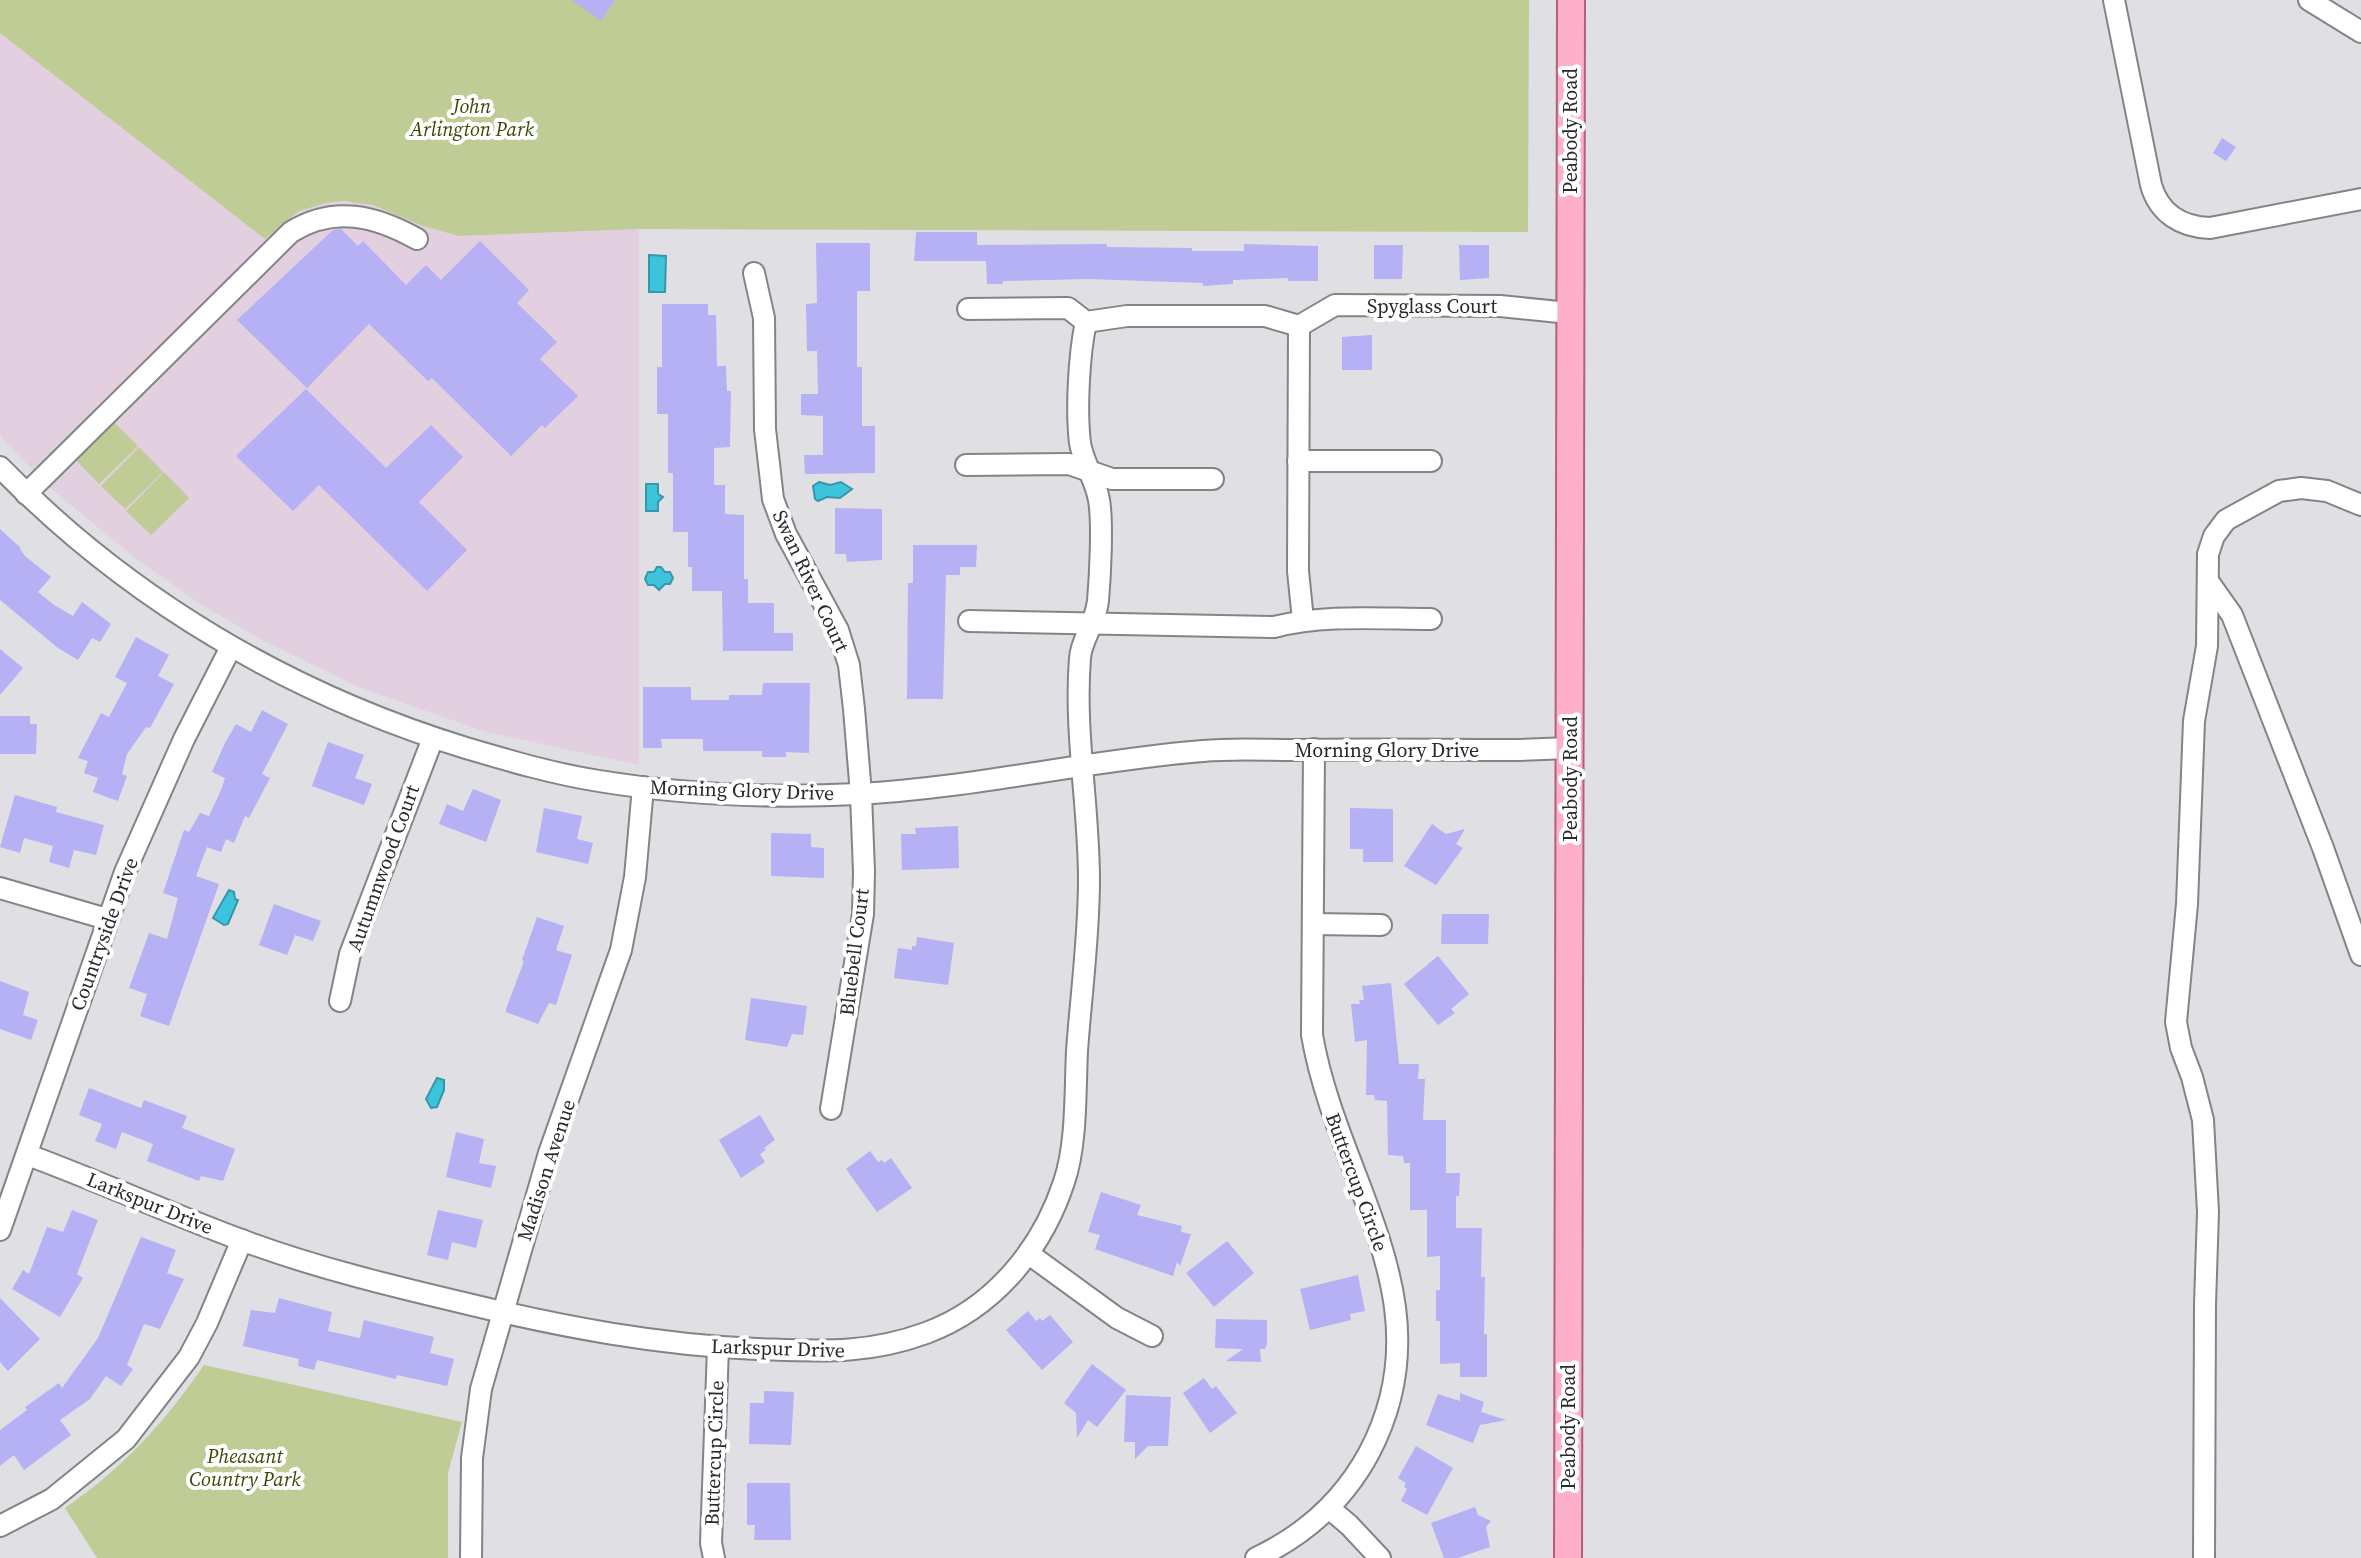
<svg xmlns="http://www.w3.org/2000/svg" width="2361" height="1558" font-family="'Source Serif 4',serif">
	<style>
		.education { fill: #e2cfdf }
		.green { fill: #bfcc96 }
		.water { fill: #3cc4dd; stroke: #3796a8; stroke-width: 2 }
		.building { fill: #b5b1f4 }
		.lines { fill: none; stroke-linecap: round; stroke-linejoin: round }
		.minor-casing { stroke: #838388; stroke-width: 24 }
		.major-casing { stroke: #b35f7c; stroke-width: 30 }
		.minor { stroke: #fff; stroke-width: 20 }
		.major { stroke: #feb0ca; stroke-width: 26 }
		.labels { text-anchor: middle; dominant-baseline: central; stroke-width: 8; stroke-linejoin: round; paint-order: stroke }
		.park-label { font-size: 20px; font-style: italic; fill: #3d4801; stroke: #fff }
		.street-label { font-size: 20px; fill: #2a2a2c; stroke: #fff }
	</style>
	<rect width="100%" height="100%" fill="#dfdfe4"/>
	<polygon class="education" points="0,33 31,56 299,211 326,203 357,202 373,205 423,226 459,236 639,229 639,765 483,731 361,688 264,641 202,605 139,561 49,487 0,436"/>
	<g class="green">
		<polygon points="0,0 1529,0 1528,232 639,229 459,236 423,226 373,205 344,201 326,203 299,211 265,239 0,33"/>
		<polygon points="113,421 138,446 99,484 76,460"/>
		<polygon points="139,447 163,472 125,509 101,486"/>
		<polygon points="164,472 189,498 151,535 126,511"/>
		<path d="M204 1365 462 1422 448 1473V1558H97L65 1508C122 1469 165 1422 204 1365Z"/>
	</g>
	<g class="water">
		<polygon points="649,255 666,256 665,292 649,292"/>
		<polygon points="819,482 830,485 841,482 852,489 840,498 827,497 818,501 815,499 813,486"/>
		<polygon points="646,484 658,484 658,494 663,497 658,502 658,511 646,511"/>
		<polygon points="657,567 661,567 665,572 670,572 673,578 670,584 665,584 659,590 654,585 648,585 645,579 648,572 654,572"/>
		<polygon points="229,890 234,892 235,899 238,900 228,924 224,925 213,918"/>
		<polygon points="437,1078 444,1080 444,1090 437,1107 431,1108 426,1099"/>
	</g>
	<g class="building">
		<polygon points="572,0 615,0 601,21"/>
		<polygon points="2222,138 2236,147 2226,161 2213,153"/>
		<polygon points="341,229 358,246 363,241 406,285 426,265 441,280 480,241 529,290 517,303 557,342 540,359 578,396 545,428 542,425 511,456 432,378 428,381 369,324 307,388 237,320 333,230"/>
		<polygon points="916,232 977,232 977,245 1107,244 1107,247 1192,248 1192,251 1244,251 1244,244 1318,246 1318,281 1288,281 1288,278 1233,280 1233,284 1203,286 1203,283 1088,279 1003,281 1003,284 987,284 986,261 914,261"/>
		<polygon points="816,243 870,243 870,291 857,291 857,367 862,367 862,426 875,426 875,473 805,474 804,455 823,455 823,416 801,415 801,394 818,394 817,351 807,351 806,304 817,303"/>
		<polygon points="1374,245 1403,245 1402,279 1374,279"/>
		<polygon points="1459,245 1489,245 1489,278 1460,280"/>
		<polygon points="662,304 708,304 708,315 716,315 717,366 726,366 727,391 731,391 730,447 714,448 714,485 725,485 725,514 744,515 744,579 748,579 748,603 774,603 774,633 793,633 793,651 723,651 722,591 692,591 692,567 688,567 688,532 673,532 673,473 668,473 668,414 657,414 657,367 662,367"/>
		<polygon points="1372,335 1372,370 1342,370 1342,337"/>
		<polygon points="306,389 386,468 431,425 463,457 419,502 467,550 427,591 319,485 293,511 236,456"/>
		<polygon points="835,508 882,509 882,560 847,562 846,554 835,554"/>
		<polygon points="0,529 21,548 20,549 25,556 51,577 38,592 54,605 73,616 82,602 111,624 100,642 92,638 78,660 58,648 0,600"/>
		<polygon points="913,545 977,545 976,567 960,567 960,575 946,575 943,699 907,699 908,583 913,583"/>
		<polygon points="136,637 169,655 158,676 174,684 150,728 146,727 127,754 122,774 127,776 118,801 93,792 98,778 84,773 88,761 78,758 101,713 109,717 127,683 115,677"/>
		<polygon points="0,649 23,668 0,695"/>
		<polygon points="763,683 810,683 809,753 786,752 786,757 762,757 762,751 703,751 703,739 661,739 662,748 643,748 643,687 691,687 691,700 729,700 729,695 762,695"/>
		<polygon points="262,710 288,724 262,774 270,778 249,818 245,816 234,843 226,839 221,852 207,847 196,876 219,884 169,1026 140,1016 147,994 129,988 149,933 167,939 178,898 163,893 184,830 189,832 200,813 209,816 221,790 225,778 212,772 225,743 236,724 251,732"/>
		<polygon points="0,716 30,716 30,724 37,724 36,754 0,754"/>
		<polygon points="328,742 364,755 355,778 372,784 364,805 312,786"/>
		<polygon points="473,789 501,800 486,842 439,824 447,804 463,811"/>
		<polygon points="15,795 57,807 56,812 104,825 96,855 74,850 69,868 49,862 53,846 24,838 20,853 0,847"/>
		<polygon points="544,808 582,816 577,839 593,843 588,864 536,852"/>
		<polygon points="1350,808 1393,809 1393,862 1363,862 1363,849 1350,849"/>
		<polygon points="1432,824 1446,834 1465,829 1456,844 1463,848 1436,885 1404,866"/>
		<polygon points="958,826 959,868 902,870 901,834 916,834 915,828"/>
		<polygon points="771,833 811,834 811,847 824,848 824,878 771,876"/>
		<polygon points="274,904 321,921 313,941 295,935 287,955 259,945"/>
		<polygon points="1442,914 1489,914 1488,944 1441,944"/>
		<polygon points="537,917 564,926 556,950 572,955 556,1005 549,1003 538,1024 506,1012 506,1009 524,961 522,960"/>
		<polygon points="917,937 954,943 948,985 894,978 898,948 912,950 912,946 916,946"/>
		<polygon points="1438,956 1469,994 1451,1009 1455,1013 1438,1025 1404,984"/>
		<polygon points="0,981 29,992 23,1015 38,1020 31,1040 0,1029"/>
		<polygon points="1391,983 1399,1064 1419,1064 1418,1079 1425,1079 1423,1120 1446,1120 1446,1173 1460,1173 1459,1196 1456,1196 1456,1228 1482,1228 1481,1277 1485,1277 1484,1334 1487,1334 1487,1377 1460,1377 1460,1363 1440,1364 1440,1321 1436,1321 1436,1290 1440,1290 1440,1256 1427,1257 1427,1210 1410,1210 1410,1163 1404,1163 1403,1156 1388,1155 1387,1101 1375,1100 1374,1095 1366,1095 1367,1040 1355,1042 1351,1004 1360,1004 1359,1000 1364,1000 1362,986"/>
		<polygon points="751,998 807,1006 803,1035 792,1034 787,1047 745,1040"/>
		<polygon points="89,1088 141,1108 144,1100 187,1116 182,1128 235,1149 223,1181 201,1176 199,1181 147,1161 153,1144 122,1132 116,1149 95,1141 102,1124 79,1115"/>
		<polygon points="760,1115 775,1140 764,1148 766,1150 760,1154 765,1162 741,1178 719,1140"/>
		<polygon points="456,1132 484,1139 479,1163 496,1166 491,1188 446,1177"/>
		<polygon points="870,1151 878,1162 882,1160 884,1163 891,1158 912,1188 877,1212 846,1169"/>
		<polygon points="1101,1192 1141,1205 1137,1215 1182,1226 1181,1232 1191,1234 1180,1266 1177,1262 1173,1276 1095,1249 1100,1235 1088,1232"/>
		<polygon points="72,1210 98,1220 77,1274 83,1278 60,1317 12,1289 23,1270 29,1274 47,1227 63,1232"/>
		<polygon points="438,1210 483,1220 476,1248 452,1242 448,1260 427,1255"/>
		<polygon points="141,1237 176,1250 167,1273 184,1279 160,1329 144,1324 127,1365 133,1369 121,1386 106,1376 90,1399 60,1420 71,1435 24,1470 14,1455 0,1466 0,1430 27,1410 25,1407 59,1383 62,1388 98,1338"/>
		<polygon points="1227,1241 1254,1273 1214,1307 1186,1273"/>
		<polygon points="1358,1275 1365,1311 1350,1314 1351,1320 1310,1330 1300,1289"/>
		<polygon points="0,1298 40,1339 8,1371 0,1362"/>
		<polygon points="279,1298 332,1312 328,1331 360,1338 364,1320 434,1337 430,1353 454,1359 447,1386 397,1375 396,1379 317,1360 314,1370 298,1366 299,1359 243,1346 251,1310 275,1313"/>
		<polygon points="1028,1311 1036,1321 1040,1318 1042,1321 1050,1315 1073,1342 1042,1370 1006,1330"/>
		<polygon points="1216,1319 1267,1320 1267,1343 1265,1349 1260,1349 1261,1362 1226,1361 1243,1349 1215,1348"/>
		<polygon points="1092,1364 1126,1390 1097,1427 1088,1420 1077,1438 1076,1413 1064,1403"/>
		<polygon points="1204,1378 1212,1389 1216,1386 1237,1413 1210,1433 1183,1393"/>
		<polygon points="764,1391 794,1392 791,1445 749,1444 750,1403 764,1403"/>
		<polygon points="1460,1393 1484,1402 1481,1412 1506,1420 1480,1425 1473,1443 1426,1425 1438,1394 1460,1401"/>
		<polygon points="1126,1395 1171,1397 1168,1446 1148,1446 1135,1459 1135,1442 1124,1442"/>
		<polygon points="1416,1446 1453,1468 1427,1515 1401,1501 1407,1489 1404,1487 1406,1483 1398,1478"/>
		<polygon points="747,1483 790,1483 791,1540 754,1540 755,1525 747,1525"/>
		<polygon points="1475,1507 1478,1515 1491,1521 1486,1527 1490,1547 1458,1558 1444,1558 1431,1523"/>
	</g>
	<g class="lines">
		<defs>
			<g id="minor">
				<path d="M2114 0 2151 185C2159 213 2181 227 2210 228L2361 199"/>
				<polyline points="2309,0 2361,32"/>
				<polyline points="754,273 764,318 765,429 773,499 786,534 838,630 849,665 854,709 861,794 864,872 863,914 831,1109"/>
				<polyline points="968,309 1068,308 1086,322 1127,316 1265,316 1299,326"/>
				<polyline points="1299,326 1298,571 1303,620"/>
				<polyline points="1299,326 1335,305 1500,306 1569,313"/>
				<polyline points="1298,461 1431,461"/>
				<polyline points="966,465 1069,464 1112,479 1213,479"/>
				<path d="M0 467C128 599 290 694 466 748 510 761 554 774 599 781 684 795 772 798 858 794 974 788 1088 760 1203 751 1233 748 1263 750 1292 750 1368 749 1443 750 1519 750L1570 748"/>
				<path d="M26 494 291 232C334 205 376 216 417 239"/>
				<polyline points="2208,581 2232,615 2323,848 2361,955"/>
				<path d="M969 621 1274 627C1325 614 1379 619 1431 619"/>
				<polyline points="0,888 107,919"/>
				<polyline points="1313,924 1381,925"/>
				<polyline points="340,1001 350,954 433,738"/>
				<path d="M28 1155C101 1182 171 1214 244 1241 317 1268 392 1286 468 1304 563 1327 658 1345 757 1349 819 1351 866 1355 926 1333 994 1308 1042 1249 1064 1182 1077 1144 1075 1092 1077 1051 1081 995 1089 937 1089 880 1089 806 1074 732 1080 658 1081 640 1095 625 1098 601 1100 578 1103 523 1099 500 1096 481 1083 462 1080 443 1076 410 1079 354 1086 322"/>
				<polyline points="0,1230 125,872 184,739 231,647"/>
				<polyline points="1029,1254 1117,1318 1152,1336"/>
				<polyline points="1330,1509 1349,1525 1380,1558"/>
				<polyline points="0,1526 52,1499 126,1439 189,1357 207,1323 242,1240"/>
				<polyline points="471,1558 472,1458 481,1389 549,1153 621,950 635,877 643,787"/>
				<polyline points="714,1558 711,1543 718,1347"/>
				<path d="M1256 1558C1305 1535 1343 1501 1369 1453 1449 1302 1337 1181 1312 1035L1314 749"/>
				<polyline points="2204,1558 2205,1304 2208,1212 2203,1120 2192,1077 2181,1048 2176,1022 2187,904 2194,721 2207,646 2208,554 2214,536 2226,520 2279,491 2301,488 2327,491 2361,505"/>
			</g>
			<polyline id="major" points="1568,1558 1571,0"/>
		</defs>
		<use href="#minor" class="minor-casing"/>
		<use href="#major" class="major-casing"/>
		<use href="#minor" class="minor"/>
		<use href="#major" class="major"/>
	</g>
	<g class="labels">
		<g class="park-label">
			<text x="472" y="106">John<tspan x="472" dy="23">Arlington Park</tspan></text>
			<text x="245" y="1456">Pheasant<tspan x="245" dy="23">Country Park</tspan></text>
		</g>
		<g class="street-label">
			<text transform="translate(1570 131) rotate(-90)">Peabody Road</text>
			<text x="1432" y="306">Spyglass Court</text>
			<text transform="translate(811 581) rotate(65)">Swan River Court</text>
			<text x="1387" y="750">Morning Glory Drive</text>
			<text transform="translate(1570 779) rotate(-90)">Peabody Road</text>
			<text transform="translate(742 790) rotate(2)">Morning Glory Drive</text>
			<text transform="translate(383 868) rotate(-70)">Autumnwood Court</text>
			<text transform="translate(104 934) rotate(-70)">Countryside Drive</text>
			<text transform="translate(854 952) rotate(-83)">Bluebell Court</text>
			<text transform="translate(546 1170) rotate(-72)">Madison Avenue</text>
			<text transform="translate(1357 1182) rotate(70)">Buttercup Circle</text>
			<text transform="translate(150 1203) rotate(22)">Larkspur Drive</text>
			<text transform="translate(778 1348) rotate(2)">Larkspur Drive</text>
			<text transform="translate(1568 1427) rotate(-90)">Peabody Road</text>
			<text transform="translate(714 1453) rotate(-88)">Buttercup Circle</text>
		</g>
	</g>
</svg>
